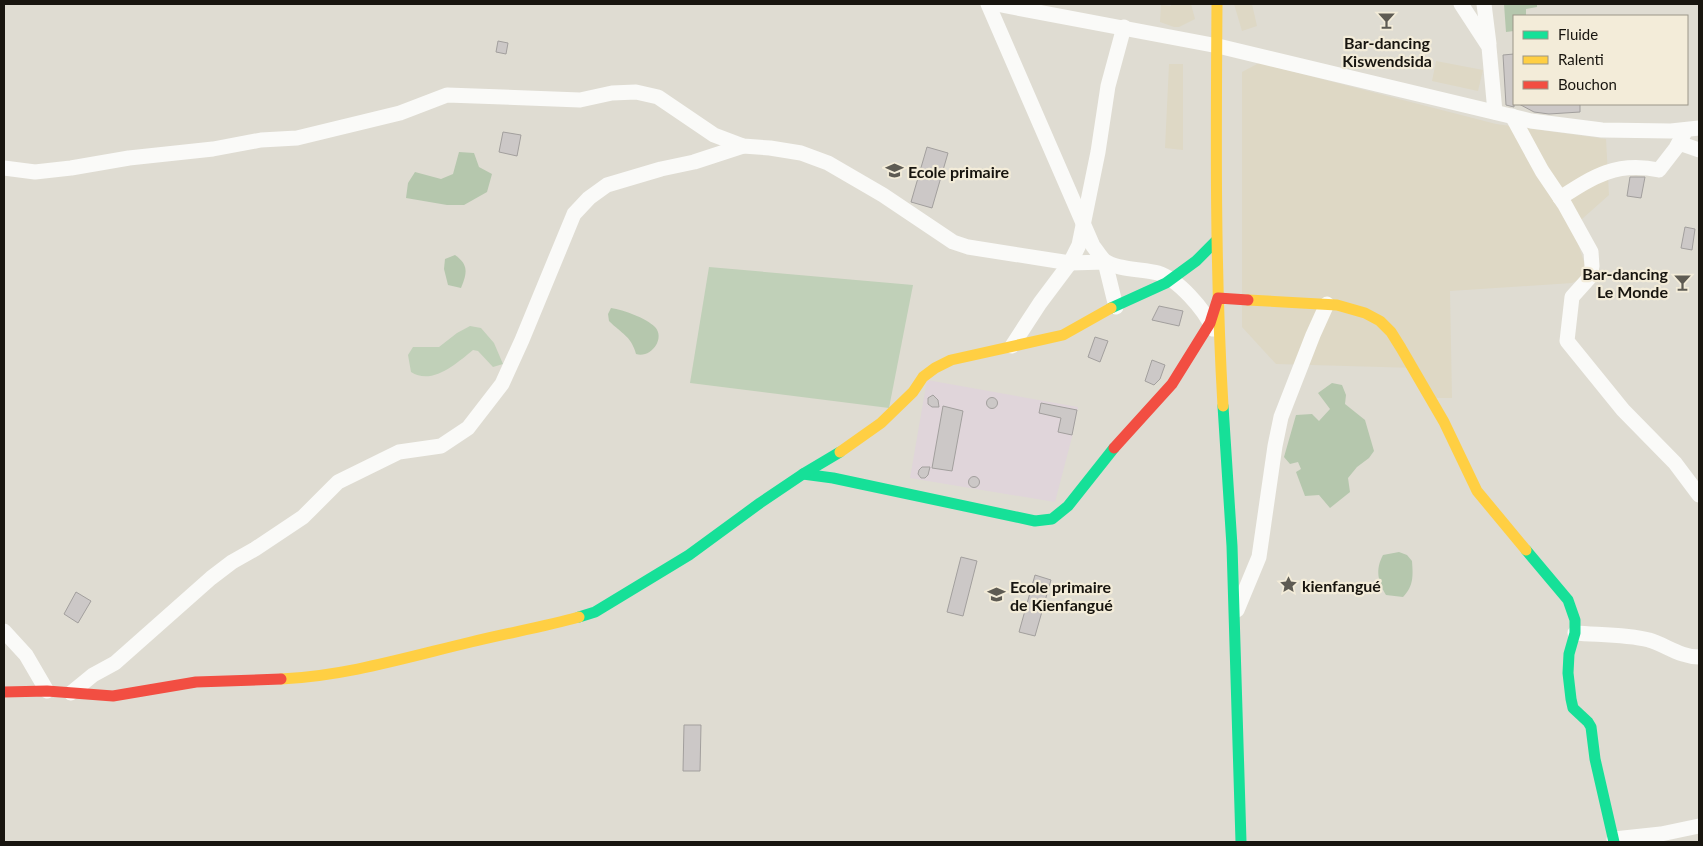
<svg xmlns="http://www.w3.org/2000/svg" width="1703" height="846" font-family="Lato,sans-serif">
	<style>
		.built { fill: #ded8c5 }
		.education { fill: #e0d5da }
		.green { fill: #c0d0b8 }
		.forest { fill: #b5c7ad }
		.building { fill: #ccc8c7; stroke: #a29f9d }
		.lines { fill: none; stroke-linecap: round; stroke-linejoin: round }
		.street { stroke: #fafaf8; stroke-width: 15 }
		.fast { stroke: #16e098; stroke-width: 11 }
		.slow { stroke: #ffcf43; stroke-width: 11 }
		.jam { stroke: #f24e42; stroke-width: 11 }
		.labels { text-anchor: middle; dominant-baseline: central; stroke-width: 4.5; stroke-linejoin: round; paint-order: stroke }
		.poi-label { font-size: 16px; font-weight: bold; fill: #18150f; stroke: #f3ecd9; text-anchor: start }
	</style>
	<rect width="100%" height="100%" fill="#dfdcd2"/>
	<g class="built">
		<polygon points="1171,4 1191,4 1195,19 1179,27 1174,27 1160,22 1161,5 1171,6"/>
		<polygon points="1234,4 1252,4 1257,26 1242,31"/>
		<polygon points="1436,61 1483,70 1478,91 1432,81"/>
		<polygon points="1259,63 1496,124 1606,139 1609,195 1573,227 1588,275 1572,283 1450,291 1452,398 1431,398 1416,368 1276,364 1242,327 1242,72"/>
		<polygon points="1169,64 1183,64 1183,150 1165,148"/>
	</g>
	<polygon class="education" points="927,380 1078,407 1072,437 1055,502 910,478"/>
	<g class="green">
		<polygon points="709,267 913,285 889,408 690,383"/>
		<path d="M470 326 481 328 494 343 503 364 493 367 478 351 473 350C457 363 432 386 411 372L408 355 413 347H439L457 333Z"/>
	</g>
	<g class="forest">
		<polygon points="1504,4 1537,4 1537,7 1526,9 1526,16 1514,16 1514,31 1506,32"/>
		<polygon points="459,152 474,153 479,167 492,174 487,192 464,205 447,205 406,198 408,183 415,172 441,179 453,174"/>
		<path d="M455 255C469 265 467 273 461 288L448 285 444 269 445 259Z"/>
		<path d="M611 308C624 310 646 318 655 327 666 339 650 359 636 354 631 336 622 334 609 321L608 314Z"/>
		<polygon points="1332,383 1342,385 1346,395 1345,404 1365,420 1374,451 1369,458 1357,467 1348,478 1350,492 1330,508 1319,495 1305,496 1296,472 1301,469 1298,462 1290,464 1284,457 1296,415 1312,414 1319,421 1330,409 1318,393"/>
		<path d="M1399 552 1407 555 1412 561C1413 575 1414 586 1403 597L1386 595C1378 581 1375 570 1383 555Z"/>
	</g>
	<g class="building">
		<polygon points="498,41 508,43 506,54 496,52"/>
		<polygon points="1514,54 1514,107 1506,105 1503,55"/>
		<polygon points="1519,104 1580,104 1580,112 1549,114 1534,112"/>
		<polygon points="503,132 521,135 517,156 499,152"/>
		<polygon points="927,147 948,153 932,208 911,202"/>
		<polygon points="1630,177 1645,177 1641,198 1627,196"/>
		<polygon points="1685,227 1695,229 1692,250 1681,248"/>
		<polygon points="1159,306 1183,311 1179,326 1152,320"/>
		<polygon points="1095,337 1108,341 1100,362 1088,357"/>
		<polygon points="1152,360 1165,365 1160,379 1154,385 1145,381"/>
		<polygon points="933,395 938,400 939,407 932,407 928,404 928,398"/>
		<circle cx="992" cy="403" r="5.5"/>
		<polygon points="1041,403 1077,410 1072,435 1058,432 1061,418 1039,413"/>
		<polygon points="943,406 963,411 952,471 932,468"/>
		<polygon points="922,467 930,467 928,475 925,478 921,478 918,474 919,470"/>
		<circle cx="974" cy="482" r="5.5"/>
		<polygon points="961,557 977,561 963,616 947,612"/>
		<polygon points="1035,575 1051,580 1035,636 1019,632"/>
		<polygon points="76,592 91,601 78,623 64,614"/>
		<polygon points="684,725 701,725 700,771 683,771"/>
	</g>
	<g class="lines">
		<g class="street">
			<path d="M988 4 1093 246C1097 251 1101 258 1105 261 1117 270 1144 269 1158 273 1178 279 1205 310 1213 329"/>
			<polyline points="996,4 1218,46 1531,121 1602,130 1671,131 1699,128"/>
			<polyline points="1461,4 1489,47 1495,112"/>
			<polyline points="1484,4 1489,44"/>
			<polyline points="1512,116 1542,171 1565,205 1591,252 1592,266 1590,277 1572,297 1567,341 1623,410 1675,463 1699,495"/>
			<polyline points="1679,143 1699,150"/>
			<polyline points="4,168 35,172 71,168 129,158 213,149 261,140 297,138 400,113 447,95 580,100 612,93 636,92 658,97 714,135 743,146 770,148 801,153 828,163 883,195 953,242 968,247 1070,263 1105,262 1116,307"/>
			<path d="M1560 198C1594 176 1617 161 1659 170L1676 148 1686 130"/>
			<polyline points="1012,346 1040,303 1070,263 1079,245 1098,152 1108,86 1124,27"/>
			<polyline points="1237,610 1259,557 1275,446 1281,417 1313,335 1327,304"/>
			<polyline points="4,631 26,655 47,691"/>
			<path d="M1575 633C1599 635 1625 634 1649 640 1666 645 1680 657 1699 657"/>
			<polyline points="71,693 93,675 115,663 211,578 232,562 255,549 303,517 338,482 399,452 441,446 468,428 502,384 522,340 574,214 589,198 607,185 661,169 694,162 743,146"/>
			<polyline points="1614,839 1661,834 1699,826"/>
		</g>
		<g class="fast">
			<polyline points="1111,308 1166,283 1196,261 1216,241"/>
			<polyline points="1223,406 1232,546 1241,842"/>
			<polyline points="803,474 833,478 1035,521 1052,519 1068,506 1114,448"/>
			<polyline points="1526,550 1568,600 1575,620 1575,633 1569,654 1568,673 1571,699 1573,708 1588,722 1591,727 1595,759 1614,842"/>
			<polyline points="579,617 595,612 689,555 760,503 803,474 840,452"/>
		</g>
		<g class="slow">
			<path d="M1217 4C1216 138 1215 272 1223 406"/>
			<polyline points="1248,300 1337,305 1365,313 1380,321 1391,332 1401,348 1444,422 1477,491 1526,550"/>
			<polyline points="840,452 881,423 913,392 923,377 935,368 951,360 1063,335 1111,308"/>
			<path d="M281 679C346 676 408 657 471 642 507 633 543 627 579 617"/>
		</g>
		<g class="jam">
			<polyline points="1114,448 1172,384 1210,323 1218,298 1248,300"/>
			<polyline points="4,692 47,691 113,696 196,682 281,679"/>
		</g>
	</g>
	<defs>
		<symbol id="bar-bare" viewBox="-9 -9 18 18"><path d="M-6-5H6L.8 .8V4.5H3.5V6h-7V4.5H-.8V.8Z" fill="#5e5b53" stroke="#f3ecd9" stroke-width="2.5" paint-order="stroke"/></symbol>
		<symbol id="school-bare" viewBox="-9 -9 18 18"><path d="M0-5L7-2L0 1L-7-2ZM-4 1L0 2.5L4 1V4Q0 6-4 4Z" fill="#5e5b53" stroke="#f3ecd9" stroke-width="2.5" paint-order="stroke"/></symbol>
		<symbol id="sight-bare" viewBox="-9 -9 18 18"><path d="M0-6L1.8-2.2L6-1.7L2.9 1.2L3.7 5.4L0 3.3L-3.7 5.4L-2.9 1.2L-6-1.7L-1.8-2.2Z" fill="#5e5b53" stroke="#f3ecd9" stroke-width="2.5" paint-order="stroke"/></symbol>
	</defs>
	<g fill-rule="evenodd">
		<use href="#bar-bare" x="1374" y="8" width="25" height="25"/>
		<use href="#school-bare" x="882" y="158" width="25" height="25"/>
		<use href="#bar-bare" x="1670" y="270" width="25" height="25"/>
		<use href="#sight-bare" x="1276" y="572" width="25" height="25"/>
		<use href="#school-bare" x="984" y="582" width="25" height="25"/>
	</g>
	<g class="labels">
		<g class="poi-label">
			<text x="1387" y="42" text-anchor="middle">Bar-dancing<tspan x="1387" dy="18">Kiswendsida</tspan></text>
			<text x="908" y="171">Ecole primaire</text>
			<text x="1668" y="273" text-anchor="end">Bar-dancing<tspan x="1668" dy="18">Le Monde</tspan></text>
			<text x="1302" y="585">kienfangué</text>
			<text x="1010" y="586">Ecole primaire<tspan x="1010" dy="18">de Kienfangué</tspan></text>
		</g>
	</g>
	<rect width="1703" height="846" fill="none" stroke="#18150f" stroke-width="10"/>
	<rect x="1513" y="15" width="175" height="90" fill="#f3ecd9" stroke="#9b9688"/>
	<rect x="1523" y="31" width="25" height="8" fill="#16e098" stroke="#9b9688"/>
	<text x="1558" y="40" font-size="15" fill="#18150f">Fluide</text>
	<rect x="1523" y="56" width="25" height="8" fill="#ffcf43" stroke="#9b9688"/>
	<text x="1558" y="65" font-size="15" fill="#18150f">Ralenti</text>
	<rect x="1523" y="81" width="25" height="8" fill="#f24e42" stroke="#9b9688"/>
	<text x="1558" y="90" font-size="15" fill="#18150f">Bouchon</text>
</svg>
